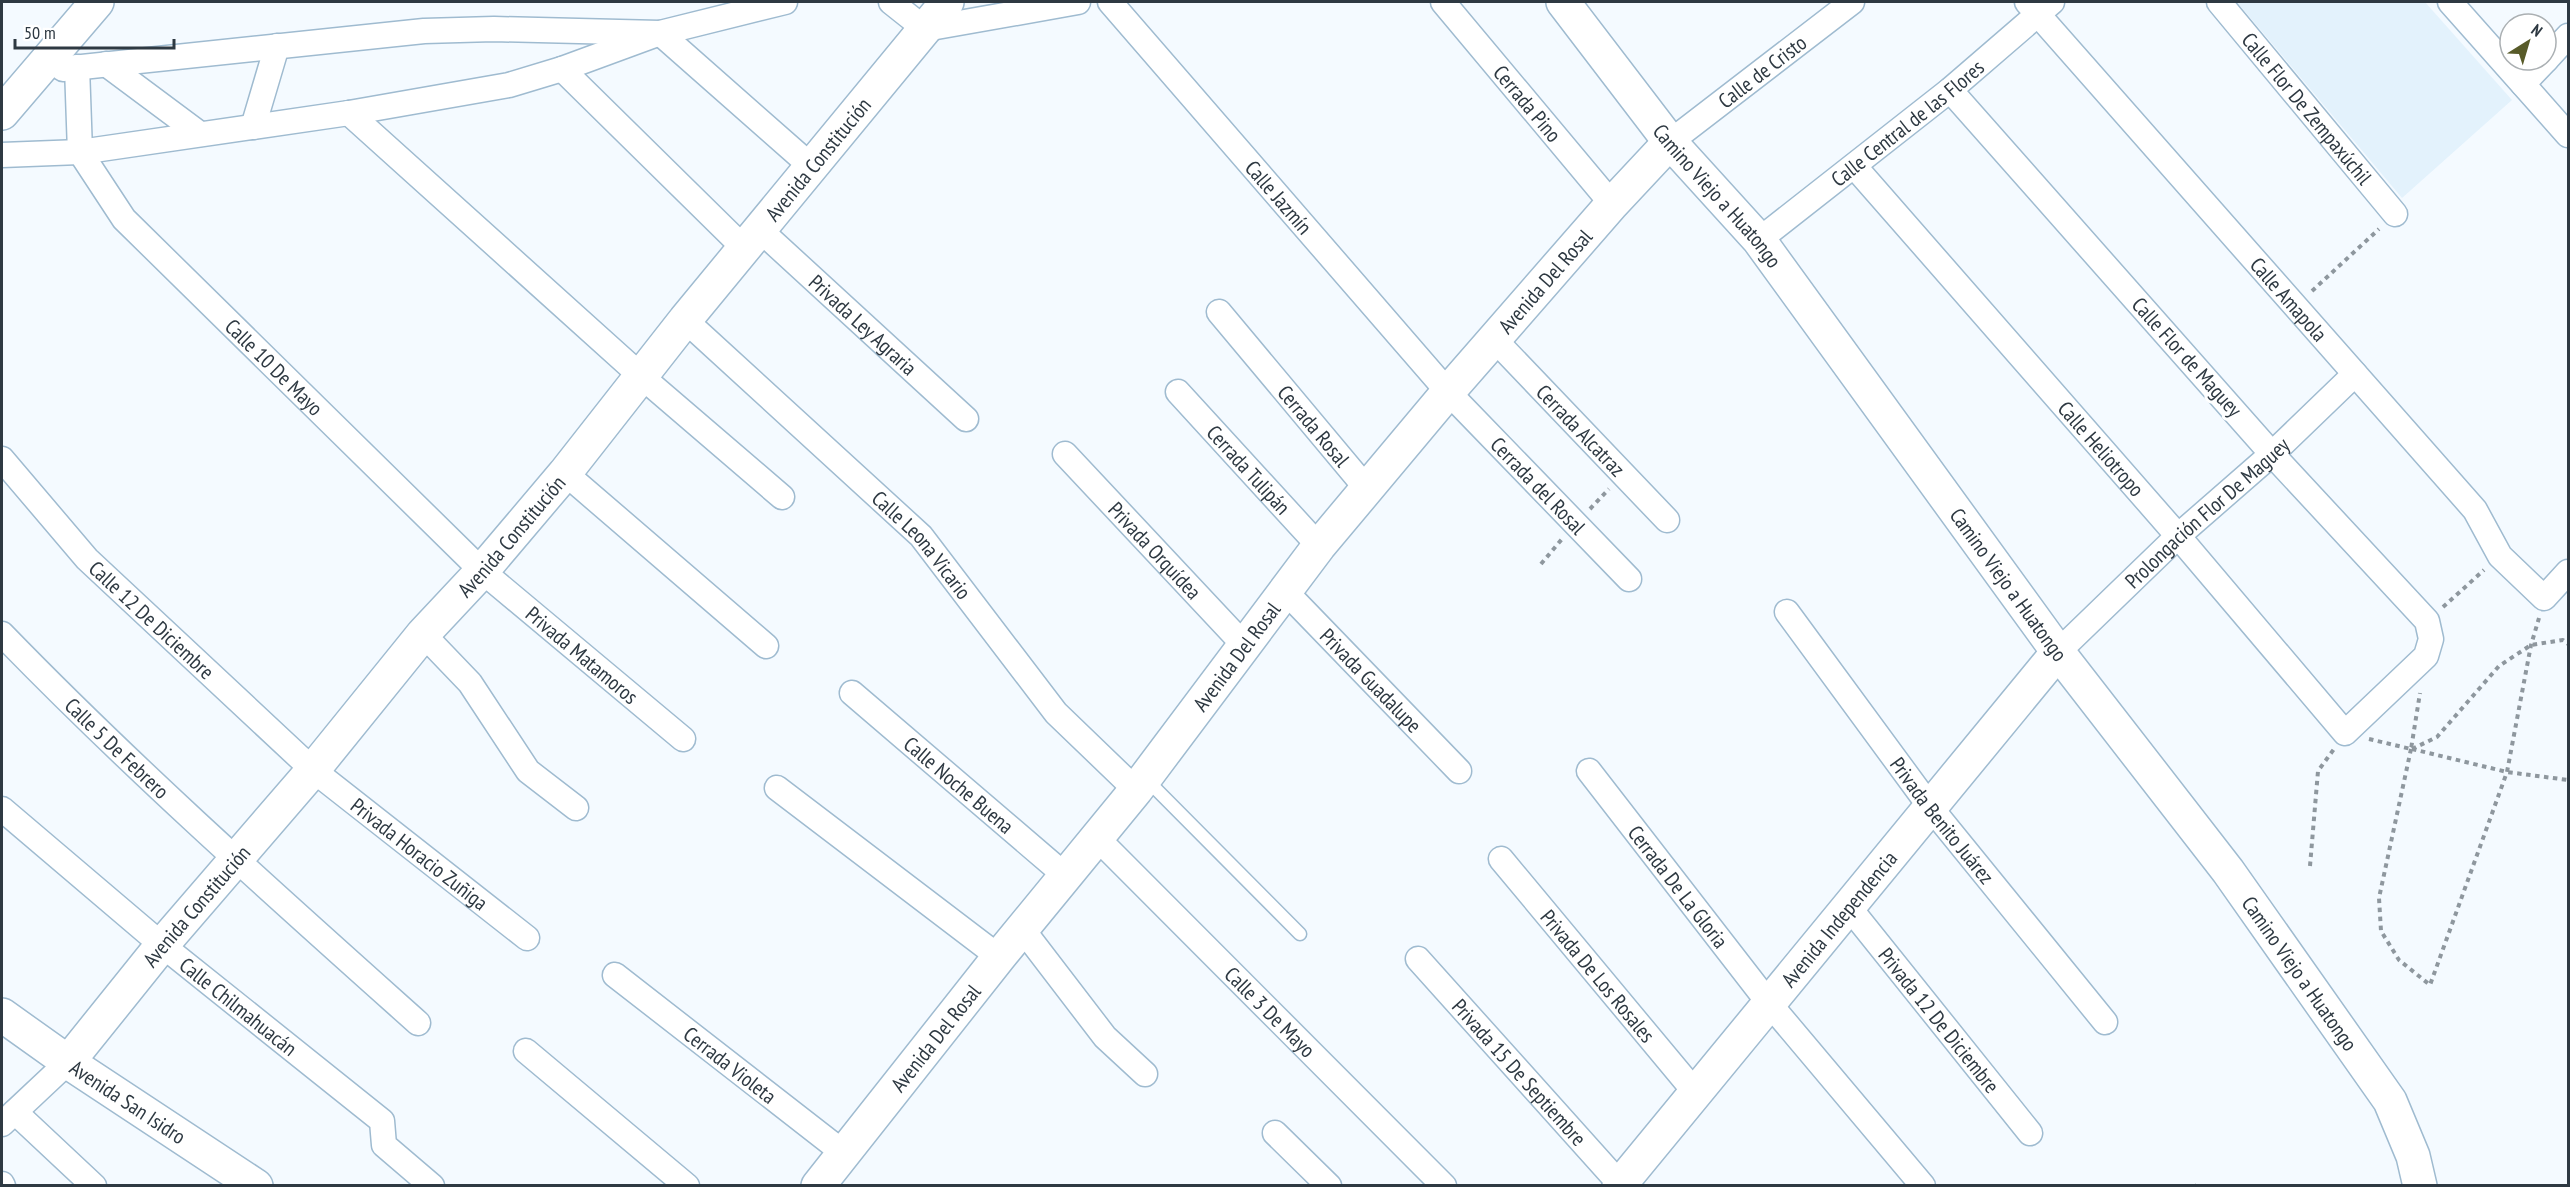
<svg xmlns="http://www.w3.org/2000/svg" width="2570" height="1187" font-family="'PT Sans Narrow',sans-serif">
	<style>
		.built { fill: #e3f2fc }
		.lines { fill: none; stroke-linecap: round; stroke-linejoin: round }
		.lane-casing { stroke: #9fbbd0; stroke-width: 15 }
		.street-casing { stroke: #9fbbd0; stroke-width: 27 }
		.secondary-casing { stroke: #9fbbd0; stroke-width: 36 }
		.path { stroke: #8e979e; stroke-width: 4; stroke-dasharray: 4.5 4.5; stroke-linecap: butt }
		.lane { stroke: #fff; stroke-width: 12 }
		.street { stroke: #fff; stroke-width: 24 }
		.secondary { stroke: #fff; stroke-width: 33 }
		.labels { text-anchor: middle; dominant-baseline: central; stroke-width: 6; stroke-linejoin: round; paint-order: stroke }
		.street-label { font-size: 21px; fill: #2e3942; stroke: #fff }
	</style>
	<rect width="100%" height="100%" fill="#f4faff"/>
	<polygon class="built" points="2237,2 2425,2 2512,100 2402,198"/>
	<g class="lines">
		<defs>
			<polyline id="lane" points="1146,779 1300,934"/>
			<g id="street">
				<polyline points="891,2 925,29 1078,2"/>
				<path id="s1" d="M1110 2 1448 392 1629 579"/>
				<path id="s2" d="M1443 2 1612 204"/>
				<path id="s3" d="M2027 2 2475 510 2500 556 2544 598 2568 572"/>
				<path id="s4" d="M2219 2 2395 214"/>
				<polyline points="2450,2 2568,135"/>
				<polyline points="2546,60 2568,36"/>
				<polyline points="106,64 200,134"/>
				<path id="s5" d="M77 67 80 152 124 219 482 571 683 739"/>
				<polyline points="63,69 424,31 494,29 660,33 812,167"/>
				<polyline points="562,69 745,249"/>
				<polyline points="2523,84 2546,60"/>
				<polyline points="349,113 641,376 782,497"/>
				<polyline points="253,127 277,46"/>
				<path id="s6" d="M1670 142 1852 2"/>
				<polyline points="2,155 80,152 349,113 509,85 562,69 660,33 785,2"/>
				<path id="s7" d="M1855 167 2178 536 2345 733 2426 656 2431 639 2427 621 2272 454 1950 90"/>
				<path id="s8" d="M760 230 966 419"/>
				<path id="s9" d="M1759 240 1950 90 2052 2"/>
				<path id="s10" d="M1219 312 1367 489"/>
				<path id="s11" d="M685 320 921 536 1056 713 1136 790"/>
				<path id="s12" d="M1494 339 1667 520"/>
				<path id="s13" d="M1178 392 1319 546"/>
				<path id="s14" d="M1065 454 1245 646"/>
				<path id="s15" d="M2 459 87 559 313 770 527 938"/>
				<polyline points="565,473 766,646"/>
				<path id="s16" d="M1285 591 1459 771"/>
				<path id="s17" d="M1787 612 1931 808 2105 1022"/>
				<path id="s18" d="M2 634C134 770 276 896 418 1023"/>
				<polyline points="423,634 470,683 528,771 576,808"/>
				<path id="s19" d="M2058 652 2178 536 2272 454 2355 374"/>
				<path id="s20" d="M852 693 1067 877"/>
				<path id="s21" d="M1589 771 1768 1002 1923 1186"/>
				<polyline points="777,788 999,957"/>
				<path id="s22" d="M2 809 162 945 382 1121 384 1145 432 1186"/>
				<path id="s23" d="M1098 839 1444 1186"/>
				<path id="s24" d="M1501 859 1695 1092"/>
				<path id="s25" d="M1848 906 2030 1133"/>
				<polyline points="1023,930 1105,1037 1145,1074"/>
				<path id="s26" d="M1418 959 1620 1184"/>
				<path id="s27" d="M615 975 845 1154"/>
				<polyline points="526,1051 687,1186"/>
				<polyline points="15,1112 94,1186"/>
				<polyline points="2,1124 68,1062"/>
				<polyline points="1275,1133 1329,1186"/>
				<polyline points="2,1184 3,1186"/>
			</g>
			<g id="secondary">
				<path id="s28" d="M1563 2 1670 142 1759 240 2058 652 2228 871 2390 1101 2413 1156 2420 1186"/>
				<polyline points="2,113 97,2"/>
				<path id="s29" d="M2 1015 68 1062 256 1186"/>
				<path id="s30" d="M68 1062 162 945 313 770 423 634 482 571 565 473 685 320 947 2"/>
				<path id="s31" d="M818 1186 999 957 1136 790 1319 546 1448 392 1612 204 1670 142"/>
				<path id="s32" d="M1619 1186 2058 652"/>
			</g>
		</defs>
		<use href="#lane" class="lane-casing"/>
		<use href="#street" class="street-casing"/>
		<use href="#secondary" class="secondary-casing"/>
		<g class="path">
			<polyline points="2312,291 2379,229"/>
			<polyline points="1590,509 1609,489"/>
			<polyline points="1541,564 1562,539"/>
			<polyline points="2443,607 2484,570"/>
			<polyline points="2369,739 2411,749 2420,693"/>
			<polyline points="2411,749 2379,898 2381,931 2399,960 2430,985 2507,772 2531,645 2539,618"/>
			<polyline points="2412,749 2437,737 2499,666 2531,645 2563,640 2568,644"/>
			<polyline points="2412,749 2507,772 2568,780"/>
			<polyline points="2310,866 2318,771 2334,749"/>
			<polyline points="2194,1185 2195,1186"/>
		</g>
		<use href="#lane" class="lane"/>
		<use href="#street" class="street"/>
		<use href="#secondary" class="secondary"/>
	</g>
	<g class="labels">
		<g class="street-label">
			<text stroke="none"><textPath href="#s6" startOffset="116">Calle de Cristo</textPath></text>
			<text stroke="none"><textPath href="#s2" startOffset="132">Cerrada Pino</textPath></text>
			<text stroke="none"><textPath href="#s4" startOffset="138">Calle Flor De Zempaxúchil</textPath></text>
			<text stroke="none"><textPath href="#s9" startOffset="189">Calle Central de las Flores</textPath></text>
			<text stroke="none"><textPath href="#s30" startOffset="1174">Avenida Constitución</textPath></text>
			<text stroke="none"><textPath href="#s28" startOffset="248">Camino Viejo a Huatongo</textPath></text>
			<text stroke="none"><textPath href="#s1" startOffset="258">Calle Jazmín</textPath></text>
			<text stroke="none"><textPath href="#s31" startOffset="1161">Avenida Del Rosal</textPath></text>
			<text stroke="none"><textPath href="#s3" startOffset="396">Calle Amapola</textPath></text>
			<text stroke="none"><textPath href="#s8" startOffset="140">Privada Ley Agraria</textPath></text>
			<text transform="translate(2187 357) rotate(48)">Calle Flor de Maguey</text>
			<text stroke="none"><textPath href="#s5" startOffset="376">Calle 10 De Mayo</textPath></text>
			<text stroke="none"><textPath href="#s10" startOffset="148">Cerrada Rosal</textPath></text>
			<text stroke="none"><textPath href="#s12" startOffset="126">Cerrada Alcatraz</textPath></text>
			<text stroke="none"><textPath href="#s7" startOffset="374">Calle Heliotropo</textPath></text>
			<text stroke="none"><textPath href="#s13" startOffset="105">Cerrada Tulipán</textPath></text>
			<text stroke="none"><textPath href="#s1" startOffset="646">Cerrada del Rosal</textPath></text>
			<text stroke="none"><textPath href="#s19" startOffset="204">Prolongación Flor De Maguey</textPath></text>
			<text stroke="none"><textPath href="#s30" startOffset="688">Avenida Constitución</textPath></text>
			<text stroke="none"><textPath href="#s11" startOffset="327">Calle Leona Vicario</textPath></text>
			<text stroke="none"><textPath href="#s14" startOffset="132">Privada Orquídea</textPath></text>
			<text stroke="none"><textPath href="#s28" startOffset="734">Camino Viejo a Huatongo</textPath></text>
			<text stroke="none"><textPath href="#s15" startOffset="220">Calle 12 De Diciembre</textPath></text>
			<text stroke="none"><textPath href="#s5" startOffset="798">Privada Matamoros</textPath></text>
			<text stroke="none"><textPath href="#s31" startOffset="675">Avenida Del Rosal</textPath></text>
			<text stroke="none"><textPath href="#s16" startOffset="124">Privada Guadalupe</textPath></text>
			<text stroke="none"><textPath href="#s18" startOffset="162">Calle 5 De Febrero</textPath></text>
			<text stroke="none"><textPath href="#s20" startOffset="141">Calle Noche Buena</textPath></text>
			<text stroke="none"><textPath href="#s17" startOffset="260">Privada Benito Juárez</textPath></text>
			<text stroke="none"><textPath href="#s15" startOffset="576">Privada Horacio Zuñiga</textPath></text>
			<text stroke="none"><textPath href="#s21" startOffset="146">Cerrada De La Gloria</textPath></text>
			<text stroke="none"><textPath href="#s30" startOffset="202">Avenida Constitución</textPath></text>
			<text stroke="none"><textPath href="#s32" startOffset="346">Avenida Independencia</textPath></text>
			<text stroke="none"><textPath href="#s28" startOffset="1220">Camino Viejo a Huatongo</textPath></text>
			<text stroke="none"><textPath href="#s24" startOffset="152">Privada De Los Rosales</textPath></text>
			<text stroke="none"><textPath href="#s22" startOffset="308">Calle Chilmahuacán</textPath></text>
			<text stroke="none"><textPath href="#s23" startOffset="244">Calle 3 De Mayo</textPath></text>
			<text stroke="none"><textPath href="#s25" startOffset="146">Privada 12 De Diciembre</textPath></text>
			<text stroke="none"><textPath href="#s31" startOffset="189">Avenida Del Rosal</textPath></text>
			<text stroke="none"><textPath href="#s27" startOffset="146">Cerrada Violeta</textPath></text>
			<text stroke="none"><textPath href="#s26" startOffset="152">Privada 15 De Septiembre</textPath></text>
			<text stroke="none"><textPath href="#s29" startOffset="153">Avenida San Isidro</textPath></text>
		</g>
	</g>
	<rect width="2570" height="1187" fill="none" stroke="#2e3942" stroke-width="6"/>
	<g transform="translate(2528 42) rotate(37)"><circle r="28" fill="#ffffff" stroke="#abb0b3" stroke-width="1.5"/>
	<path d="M0-4.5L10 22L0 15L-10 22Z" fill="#585b29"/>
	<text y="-9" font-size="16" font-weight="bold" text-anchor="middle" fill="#2e3942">N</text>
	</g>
	<path d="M15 39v9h159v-9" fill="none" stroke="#2e3942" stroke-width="3"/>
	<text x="24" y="39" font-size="18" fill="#2e3942" stroke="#ffffff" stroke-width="4.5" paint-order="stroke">50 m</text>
</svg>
